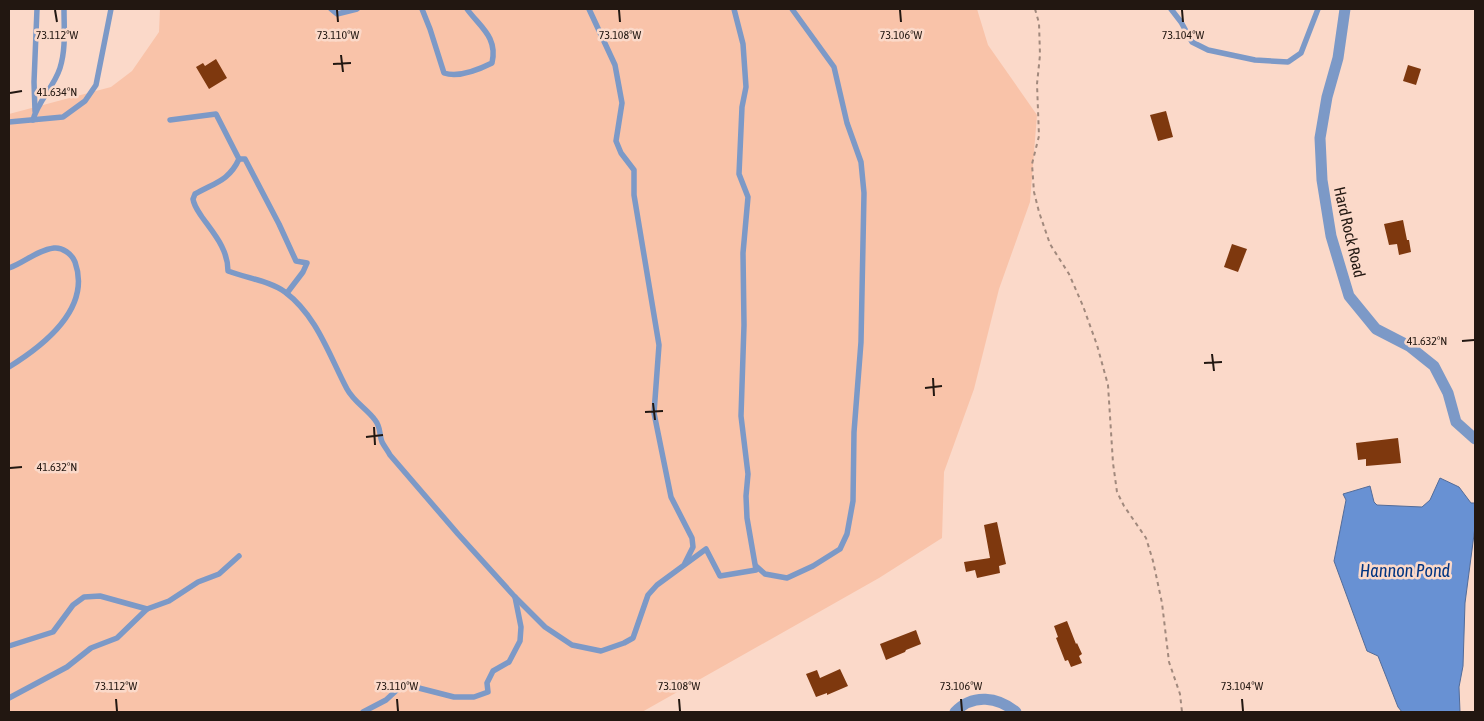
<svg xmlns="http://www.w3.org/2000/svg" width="1484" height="721" font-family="'Asap Condensed',sans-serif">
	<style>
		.green { fill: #f9c3a9 }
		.water { fill: #6891d3; stroke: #536c99 }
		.building { fill: #7e380e }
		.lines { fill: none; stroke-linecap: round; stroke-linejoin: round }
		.path { stroke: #a1897d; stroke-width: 2; stroke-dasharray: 4 4; stroke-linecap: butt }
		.service { stroke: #7c99c7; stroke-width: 5.5 }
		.minor { stroke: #7c99c7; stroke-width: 11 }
		.ticks { fill: none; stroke: #221711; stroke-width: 2 }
		.labels { text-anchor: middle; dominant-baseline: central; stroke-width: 5; stroke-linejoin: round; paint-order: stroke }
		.street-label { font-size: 16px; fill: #221711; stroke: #fbd9c9 }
		.water-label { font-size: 18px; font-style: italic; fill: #013481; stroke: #fbd9c9 }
		.ticks-label { font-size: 12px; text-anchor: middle; fill: #221711; stroke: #fbd9c9; stroke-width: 5; stroke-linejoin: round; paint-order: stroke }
	</style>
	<rect width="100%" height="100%" fill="#fbd9c9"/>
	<polygon class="green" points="160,9 977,9 988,45 1037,115 1030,202 999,289 974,389 944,472 942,538 879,578 642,712 9,712 9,114 111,87 132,71 159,32"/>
	<polygon class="water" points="1440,478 1459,487 1471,503 1475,503 1475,527 1465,603 1463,666 1459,687 1460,712 1402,712 1398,707 1378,656 1367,651 1334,561 1346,500 1343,494 1370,486 1374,502 1377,505 1422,507 1430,500"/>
	<g class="building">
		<polygon points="216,59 227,78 209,89 196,67 203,63 205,66"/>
		<polygon points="1408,65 1421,69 1416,85 1403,81"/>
		<polygon points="1166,111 1173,137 1158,141 1150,115"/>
		<polygon points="1403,220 1407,240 1409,240 1411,252 1399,255 1397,244 1389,245 1384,224"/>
		<polygon points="1232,244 1247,249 1238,272 1224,267"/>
		<polygon points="1398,438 1401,463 1366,466 1366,459 1358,460 1356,443"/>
		<polygon points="997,522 1006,564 999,566 1000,573 977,578 975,570 966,572 964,562 990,558 984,525"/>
		<polygon points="1067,621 1076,644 1077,643 1082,654 1079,656 1082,663 1071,667 1068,660 1065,661 1056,638 1058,637 1054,626"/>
		<polygon points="916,630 921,644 906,650 905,652 886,660 880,644"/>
		<polygon points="840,669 848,686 827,695 827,693 816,697 806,674 817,670 820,678"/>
	</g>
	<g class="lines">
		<polyline class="path" points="1035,9 1039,23 1040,55 1037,84 1039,136 1032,164 1034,192 1039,212 1050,244 1069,274 1083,306 1097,345 1108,385 1113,463 1117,492 1124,506 1146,538 1153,561 1162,603 1169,662 1180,694 1182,712"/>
		<g class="service">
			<polyline points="331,9 337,14 357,9"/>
			<path d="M422 9 430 29 444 73C459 78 478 70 492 63 498 37 480 27 467 9"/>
			<polyline points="589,9 615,65 622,103 616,141 621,153 634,170 634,195 659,345 654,413 671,497 692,538 693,547 685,563"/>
			<polyline points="1171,9 1181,22 1192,42 1208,50 1255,60 1288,62 1301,53 1318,9"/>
			<polyline points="35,111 34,82 37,9"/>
			<path d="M33 120C38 101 54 87 60 68 66 49 64 28 64 9"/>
			<path d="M170 120 216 114 239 159C229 181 214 183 195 194L193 199C194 206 198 211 202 217 214 234 228 249 228 271 246 278 270 281 285 292 317 316 329 355 347 389 354 402 367 409 375 420 381 427 379 434 382 442 384 446 388 451 390 455L458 534 515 597 521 627 520 641 509 662 493 671 487 683 488 692 474 697H454L407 685 399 688 386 700 363 712"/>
			<polyline points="9,122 63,117 85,101 96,85 111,9"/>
			<polyline points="239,159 245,159 279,224 296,261 307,263 303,272 287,293"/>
			<path d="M9 268C24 263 37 250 54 248 62 247 72 254 75 262 92 309 43 346 9 367"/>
			<polyline points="756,566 765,574 787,578 813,566 840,549 847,534 853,501 854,432 861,342 864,193 861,162 847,123 834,67 792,9"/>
			<polyline points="515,597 545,627 572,645 601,651 624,643 633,638 648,595 657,585 706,549 720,576 756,570 747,518 746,496 748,474 741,416 744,325 743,253 748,197 739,174 742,107 746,87 743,44 734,9"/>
			<polyline points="9,646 53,632 73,605 84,597 100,596 147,609"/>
			<polyline points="9,698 67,667 91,648 117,638 147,609 169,601 198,582 219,574 239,556"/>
		</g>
		<g class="minor">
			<polyline points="1345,9 1338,58 1327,97 1320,138 1322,180 1331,236 1349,296 1376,329 1409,346 1434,366 1448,393 1456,422 1475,439"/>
			<path d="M955 712C973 693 998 697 1016 712"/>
		</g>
	</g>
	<path class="ticks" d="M55 10 57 22M337 10 338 22M619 10 620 22M900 10 901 22M1182 10 1183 22M341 55 343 72M333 64 351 63M10 93 22 91M1462 341 1474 340M1212 354 1214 371M1204 363 1222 362M933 378 934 396M925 388 942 386M653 403 655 420M645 412 663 411M374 427 375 445M366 437 383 435M10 468 22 467M116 699 117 711M397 699 398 711M679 699 680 711M961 699 962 711M1242 699 1243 711"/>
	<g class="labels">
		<g class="street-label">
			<text transform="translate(1350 232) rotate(77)">Hard Rock Road</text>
		</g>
		<g class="water-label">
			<text x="1405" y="570">Hannon Pond</text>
		</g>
	</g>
	<g class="ticks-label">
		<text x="57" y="39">73.112°W</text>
		<text x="338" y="39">73.110°W</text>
		<text x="620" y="39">73.108°W</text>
		<text x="901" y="39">73.106°W</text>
		<text x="1183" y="39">73.104°W</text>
		<text x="57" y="96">41.634°N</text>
		<text x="1427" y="345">41.632°N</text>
		<text x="57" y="471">41.632°N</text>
		<text x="116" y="690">73.112°W</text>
		<text x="397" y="690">73.110°W</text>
		<text x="679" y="690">73.108°W</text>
		<text x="961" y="690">73.106°W</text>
		<text x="1242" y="690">73.104°W</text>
	</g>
	<rect width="1484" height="721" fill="none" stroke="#221711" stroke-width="20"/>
</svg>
